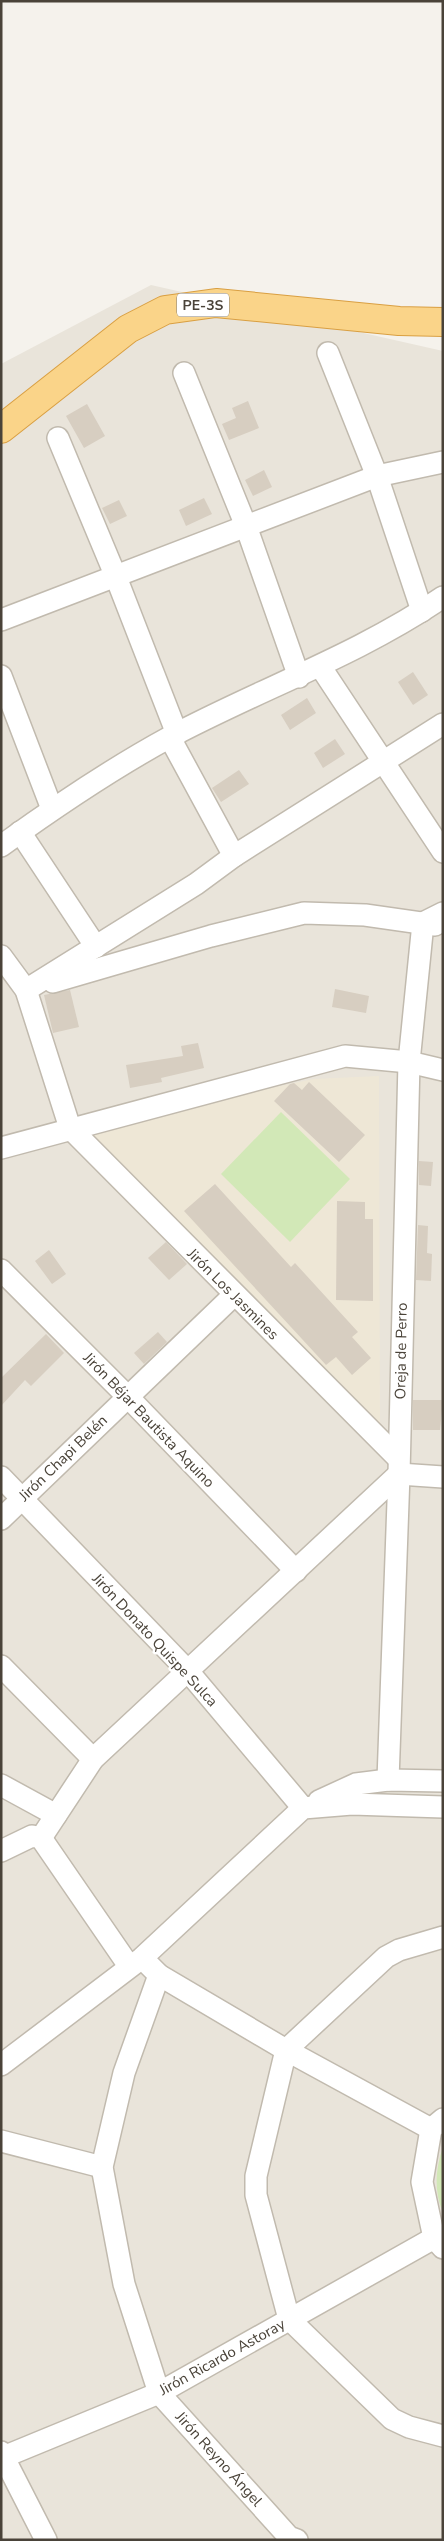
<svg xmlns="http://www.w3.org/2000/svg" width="444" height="2541" font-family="'Nunito Sans',sans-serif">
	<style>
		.residential { fill: #e9e4da }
		.education { fill: #eee7d6 }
		.green { fill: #d2e8b7 }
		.building { fill: #d7cec1 }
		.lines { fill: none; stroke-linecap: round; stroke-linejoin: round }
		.minor-casing { stroke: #c1baae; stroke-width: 24 }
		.trunk-casing { stroke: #d99f42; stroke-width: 30 }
		.minor { stroke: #fff; stroke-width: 21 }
		.trunk { stroke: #fad489; stroke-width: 28 }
		.labels { text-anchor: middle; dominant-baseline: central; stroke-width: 5; stroke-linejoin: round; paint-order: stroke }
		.shield { fill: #fff; stroke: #807b74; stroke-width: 1 }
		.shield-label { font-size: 14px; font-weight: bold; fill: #4a4339 }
		.street-label { font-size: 15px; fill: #4a4339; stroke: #fff }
	</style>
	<rect width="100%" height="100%" fill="#f5f2ec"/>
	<polygon class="residential" points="151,285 443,351 443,2540 1,2540 1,364"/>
	<polygon class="education" points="379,1076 380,1437 85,1128 313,1079"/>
	<g class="green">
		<polygon points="281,1112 350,1179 290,1242 221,1174"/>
		<path d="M443 2147V2213C434 2191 435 2170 443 2147Z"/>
	</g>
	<g class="building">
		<polygon points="248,401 259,428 229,440 222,424 236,418 232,408"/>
		<polygon points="87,404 105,436 84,448 66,416"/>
		<polygon points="264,470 272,487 253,496 245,480"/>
		<polygon points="204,498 212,514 186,526 179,510"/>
		<polygon points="119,500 127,516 110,524 102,508"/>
		<polygon points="413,672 428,695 413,705 398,682"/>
		<polygon points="307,698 316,713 290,730 281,715"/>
		<polygon points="335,739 345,754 323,768 314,753"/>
		<polygon points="239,770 249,784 221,802 212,788"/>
		<polygon points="335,989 369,996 366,1013 332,1007"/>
		<polygon points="70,990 79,1027 53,1033 44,995"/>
		<polygon points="198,1043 204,1068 161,1078 162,1082 130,1088 126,1065 183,1056 181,1046"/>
		<polygon points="309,1082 365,1135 339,1162 274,1101 290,1084 294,1083 302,1090"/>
		<polygon points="419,1161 433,1162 431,1186 419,1185"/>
		<polygon points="215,1184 291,1267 295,1263 358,1332 352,1337 371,1358 352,1375 336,1357 326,1365 184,1211"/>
		<polygon points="337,1201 365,1202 365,1219 373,1219 373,1301 336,1300"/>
		<polygon points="418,1225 428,1226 427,1253 432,1254 431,1281 416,1280"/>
		<polygon points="166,1242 187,1264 169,1280 148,1258"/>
		<polygon points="49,1250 66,1274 52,1284 35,1261"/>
		<polygon points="158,1332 167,1342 144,1364 134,1353"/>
		<polygon points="46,1334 64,1353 31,1386 25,1380 1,1406 1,1378"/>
		<polygon points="413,1400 443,1400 440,1430 413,1430"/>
	</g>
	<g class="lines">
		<defs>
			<g id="minor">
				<polyline points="328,353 377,476 422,611"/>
				<polyline points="184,373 246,526 299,677"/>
				<polyline points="58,438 116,577 177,734"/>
				<polyline points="1,620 377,476 443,462"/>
				<polyline points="320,666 443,852"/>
				<polyline points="1,676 52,809"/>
				<polyline points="170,738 234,856"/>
				<polyline points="20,832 96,947"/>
				<path d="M1 846C55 807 111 769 170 737 260 689 358 655 443 597"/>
				<polyline points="1,956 26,990 70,1128 398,1458"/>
				<polyline points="53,982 211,936 304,913 365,915 435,925"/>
				<polyline points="26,990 196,884 234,856 443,724"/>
				<polyline points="1,1148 345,1056 409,1062 443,1070"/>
				<polyline points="1,1270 127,1396 296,1571"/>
				<polyline points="1,1477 187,1670 303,1808"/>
				<polyline points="1,1519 234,1295"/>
				<polyline points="1,1666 93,1759"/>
				<polyline points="388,1780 399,1474 409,1062 423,923 443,913"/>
				<polyline points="1,1785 56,1815"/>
				<polyline points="319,1801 356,1784 388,1780 443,1781"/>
				<polyline points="41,1838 93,1759 399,1474 443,1477"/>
				<polyline points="1,1851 32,1836 41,1838 129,1966"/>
				<polyline points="443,1937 399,1950 386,1957 286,2050 256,2176 256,2195 289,2319 392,2419 409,2427 443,2436"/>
				<polyline points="149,1965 159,1975 286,2050 431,2129"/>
				<polyline points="159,1975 124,2073 102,2167 124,2284 159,2393 289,2537 297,2540"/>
				<polyline points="1,2065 142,1958 303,1808 352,1804 443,1807"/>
				<polyline points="1,2141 102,2167"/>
				<polyline points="443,2248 434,2238 422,2182 431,2129 443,2119"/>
				<polyline points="1,2452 46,2540"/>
				<polyline points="1,2458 159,2393 434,2238"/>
			</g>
			<polyline id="trunk" points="1,429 128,329 165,310 216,303 399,321 443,322"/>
		</defs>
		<use href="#minor" class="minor-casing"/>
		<use href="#trunk" class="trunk-casing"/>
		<use href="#minor" class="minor"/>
		<use href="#trunk" class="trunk"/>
	</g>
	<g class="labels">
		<rect class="shield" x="177" y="293.5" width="52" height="23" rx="4"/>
		<g class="shield-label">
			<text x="203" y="305">PE-3S</text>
		</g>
		<g class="street-label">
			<text transform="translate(233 1294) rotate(45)">Jirón Los Jasmines</text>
			<text transform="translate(401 1351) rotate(-89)">Oreja de Perro</text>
			<text transform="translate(149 1420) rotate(46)">Jirón Béjar Bautista Aquino</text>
			<text transform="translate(63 1458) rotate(-44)">Jirón Chapi Belén</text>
			<text transform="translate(155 1640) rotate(47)">Jirón Donato Quispe Sulca</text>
			<text transform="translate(222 2357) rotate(-29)">Jirón Ricardo Astoray</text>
			<text transform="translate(219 2459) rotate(48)">Jirón Reyno Ángel</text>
		</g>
	</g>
	<rect width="444" height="2541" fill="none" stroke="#4a4339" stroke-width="5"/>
</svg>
